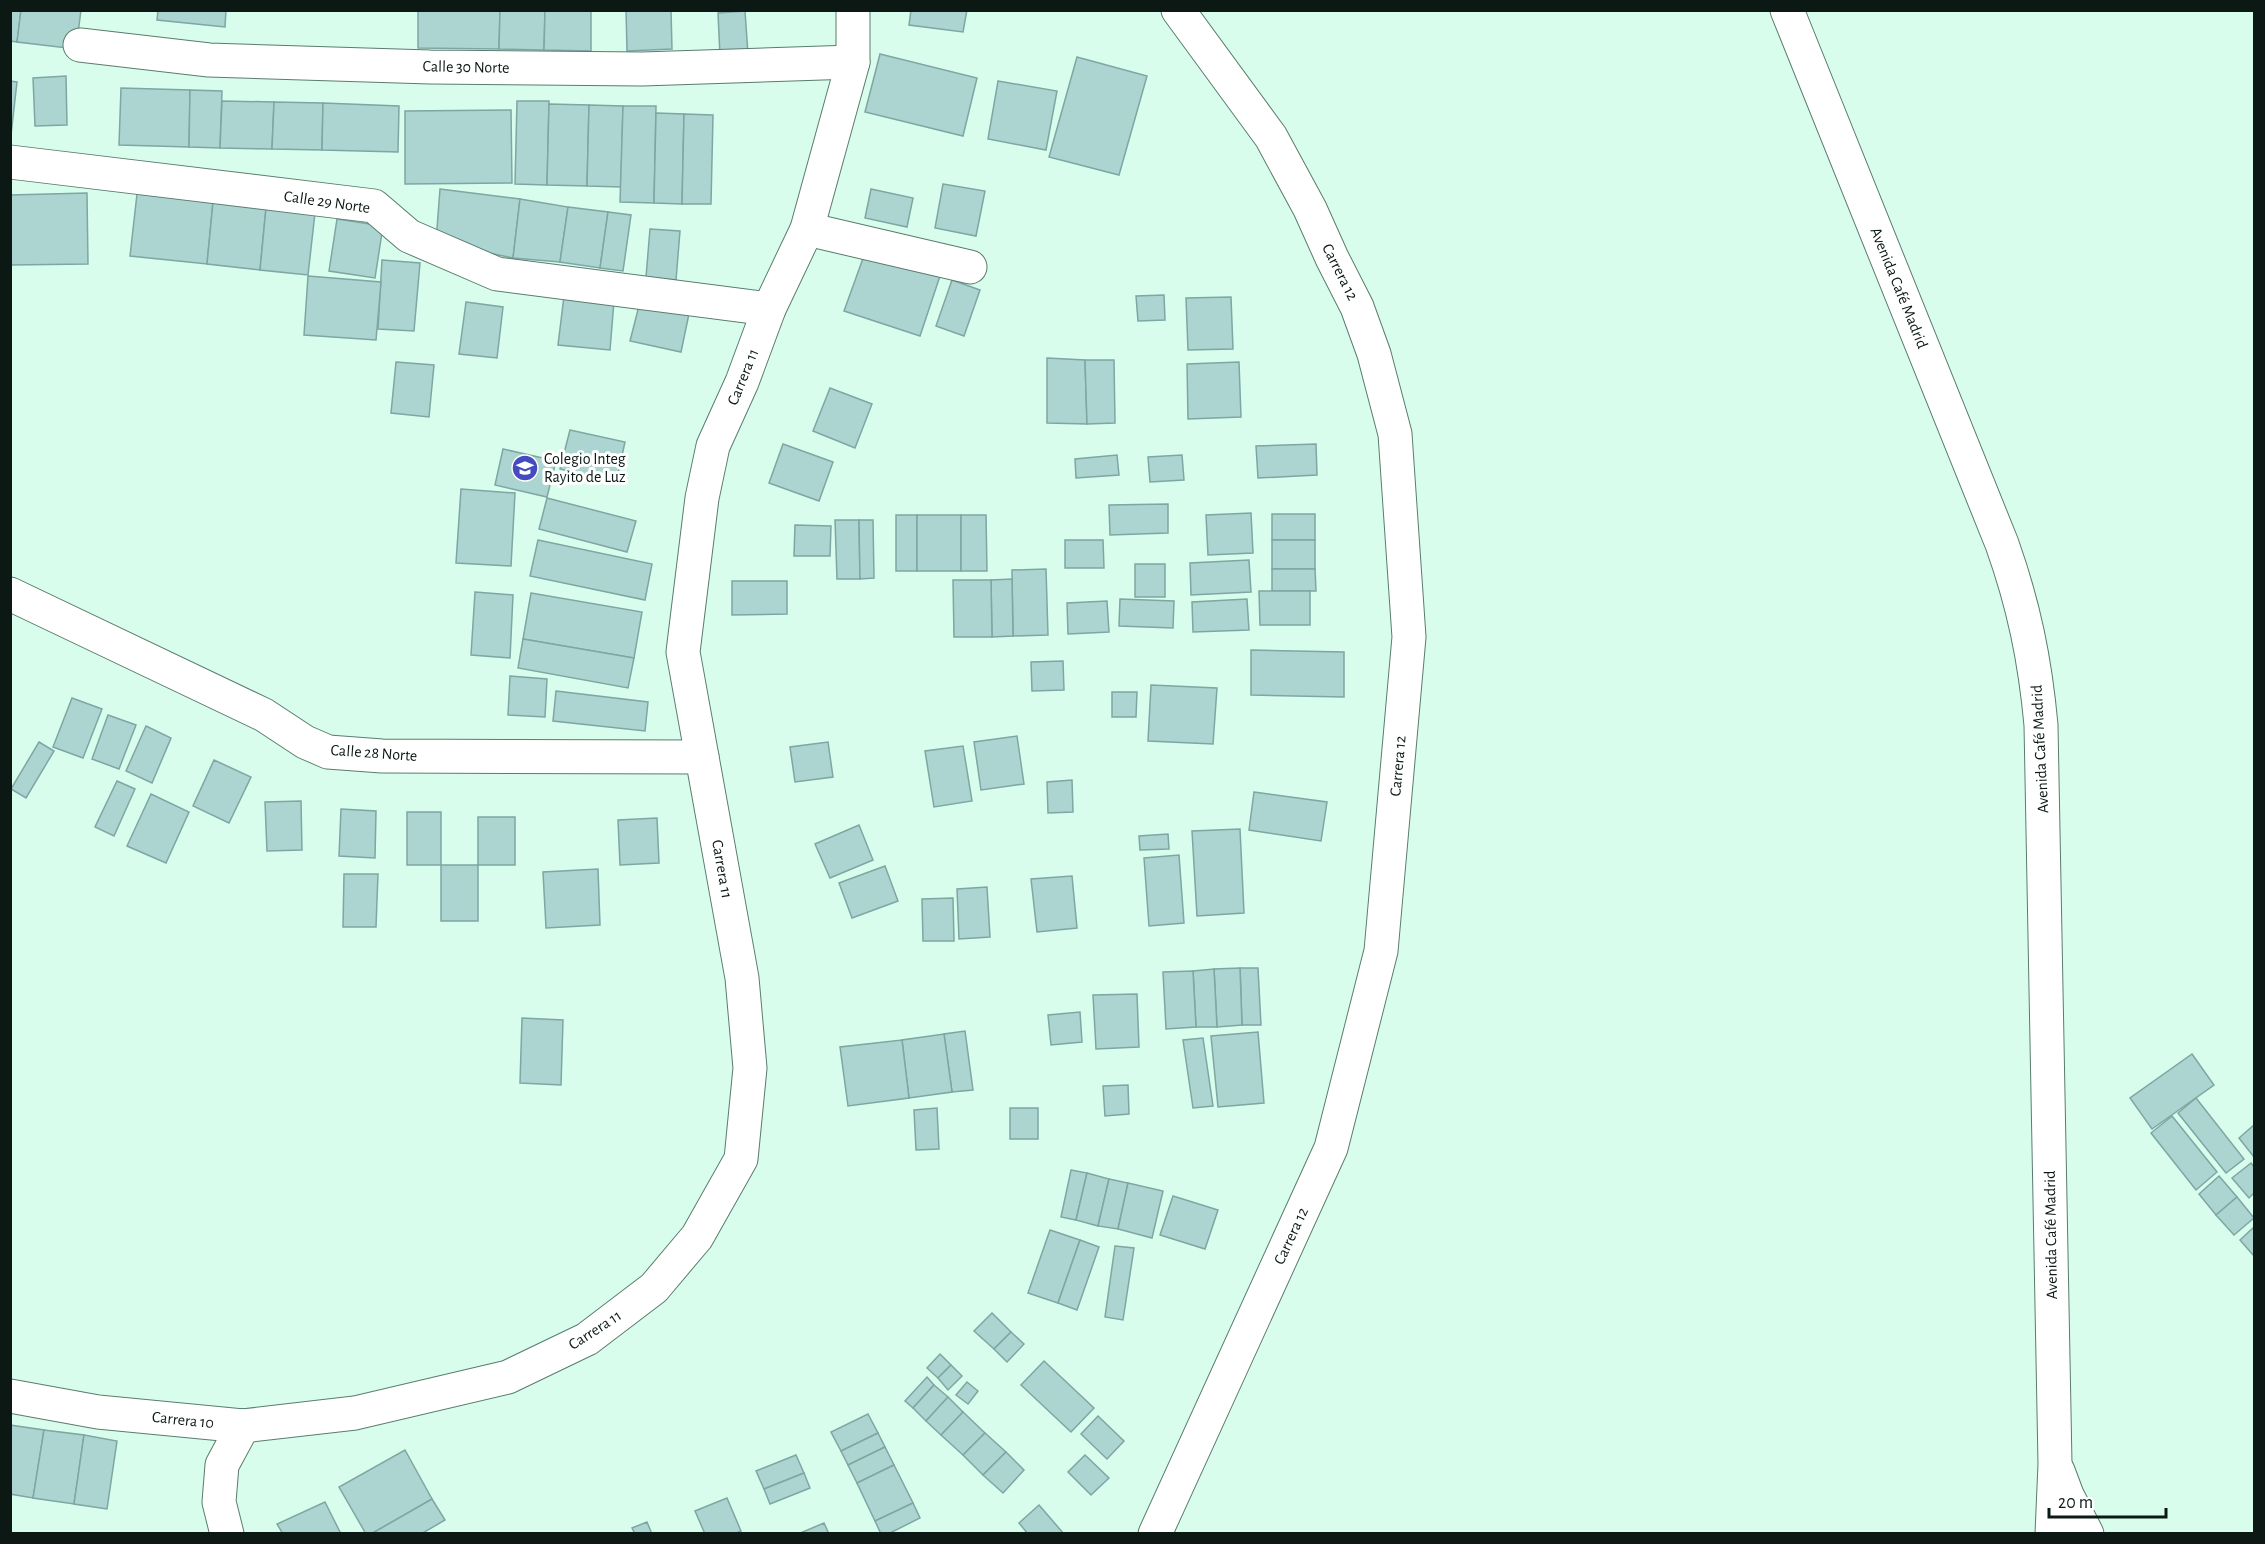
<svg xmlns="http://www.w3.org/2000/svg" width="2265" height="1544" font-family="'Alegreya Sans',sans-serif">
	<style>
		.building { fill: #acd5d1; stroke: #7ea6a2; stroke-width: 1.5 }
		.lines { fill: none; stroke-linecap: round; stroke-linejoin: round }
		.minor-casing { stroke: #5a7c6e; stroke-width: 35 }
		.minor { stroke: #fff; stroke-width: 33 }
		.labels { text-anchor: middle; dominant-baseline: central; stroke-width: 6; stroke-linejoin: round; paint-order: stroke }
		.street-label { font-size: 16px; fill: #0b1813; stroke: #fff }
		.poi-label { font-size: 16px; fill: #0b1813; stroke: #fff; text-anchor: start }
	</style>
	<rect width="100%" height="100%" fill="#d8fded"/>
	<g class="building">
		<polygon points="10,10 21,10 17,42 10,41"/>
		<polygon points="21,10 81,10 76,49 17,42"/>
		<polygon points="158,10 226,10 225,27 157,20"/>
		<polygon points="418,10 500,10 499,49 418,48"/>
		<polygon points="500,10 545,10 544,50 499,49"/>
		<polygon points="545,10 591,10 591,51 544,50"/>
		<polygon points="626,10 671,10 672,49 627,51"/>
		<polygon points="911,10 967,10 963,32 909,25"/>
		<polygon points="745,11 748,54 720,56 718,13"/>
		<polygon points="880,54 977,78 963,136 865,112"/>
		<polygon points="1077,57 1147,76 1119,175 1049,157"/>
		<polygon points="66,76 67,125 35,126 33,78"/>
		<polygon points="10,81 17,82 11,135 10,135"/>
		<polygon points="998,81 1057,91 1046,150 988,139"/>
		<polygon points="121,88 190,90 189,147 119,145"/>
		<polygon points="190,90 222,91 220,148 189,147"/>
		<polygon points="222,101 274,102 272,149 220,148"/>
		<polygon points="517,101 549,101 547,185 515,184"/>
		<polygon points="274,102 323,103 322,150 272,149"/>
		<polygon points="323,103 399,106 398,152 322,150"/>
		<polygon points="549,104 589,105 587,186 547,185"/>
		<polygon points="589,105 623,106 621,187 587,186"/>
		<polygon points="623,106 656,106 654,203 620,202"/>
		<polygon points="511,110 512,183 405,184 405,111"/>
		<polygon points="656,113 684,114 682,204 654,203"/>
		<polygon points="684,114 713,115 711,204 682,204"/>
		<polygon points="943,184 985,191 976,236 935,228"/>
		<polygon points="440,189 520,199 513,258 436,242"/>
		<polygon points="871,189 913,198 907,227 865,218"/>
		<polygon points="87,193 88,264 10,265 10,195"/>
		<polygon points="137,194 213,202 207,264 130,256"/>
		<polygon points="520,199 568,207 560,262 513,258"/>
		<polygon points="213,202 266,208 260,270 207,264"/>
		<polygon points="568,207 608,212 600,268 560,262"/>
		<polygon points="266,208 315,213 308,275 260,270"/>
		<polygon points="608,212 631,215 623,271 600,268"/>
		<polygon points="337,219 383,226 375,278 329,271"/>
		<polygon points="650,229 680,231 676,280 646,277"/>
		<polygon points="866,250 940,276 920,336 844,311"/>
		<polygon points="382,260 420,263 414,331 378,329"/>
		<polygon points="308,276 381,282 376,340 304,335"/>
		<polygon points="952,280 980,290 964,336 936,326"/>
		<polygon points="1164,295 1165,320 1138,321 1136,296"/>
		<polygon points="564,296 614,301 610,350 558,345"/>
		<polygon points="1231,297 1233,349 1188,350 1186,298"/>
		<polygon points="641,298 690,309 681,352 630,341"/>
		<polygon points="466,302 503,307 497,358 459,354"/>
		<polygon points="1047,358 1085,360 1087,424 1047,423"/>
		<polygon points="1085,360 1114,360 1115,423 1087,424"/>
		<polygon points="396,362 434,365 429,417 391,413"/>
		<polygon points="1239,362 1241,417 1188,419 1187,364"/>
		<polygon points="830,388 872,404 855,448 813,431"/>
		<polygon points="570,430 625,442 616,483 560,469"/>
		<polygon points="783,444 833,462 819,501 769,483"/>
		<polygon points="1316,444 1317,475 1258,478 1256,446"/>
		<polygon points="503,449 556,461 547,497 495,485"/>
		<polygon points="1117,455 1119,475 1076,478 1075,459"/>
		<polygon points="1182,455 1184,480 1150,482 1148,457"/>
		<polygon points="461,489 515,493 511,566 456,563"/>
		<polygon points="547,498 636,521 627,552 539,529"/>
		<polygon points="1168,504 1168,533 1110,535 1109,505"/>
		<polygon points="1251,513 1253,553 1208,555 1206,515"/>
		<rect x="1272" y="514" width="43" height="26"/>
		<rect x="896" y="515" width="21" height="56"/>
		<rect x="917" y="515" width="44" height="56"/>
		<polygon points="961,515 986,515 987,571 961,571"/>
		<polygon points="835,520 859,520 860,579 837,579"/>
		<polygon points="859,520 873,520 874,578 860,579"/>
		<polygon points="795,525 831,526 830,556 794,556"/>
		<polygon points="538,540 652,564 645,600 530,576"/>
		<polygon points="1065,540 1103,540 1104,568 1065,568"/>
		<rect x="1272" y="540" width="43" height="29"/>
		<polygon points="1249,560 1251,592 1191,595 1190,563"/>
		<rect x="1135" y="564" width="30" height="33"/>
		<polygon points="1046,569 1048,635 1013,636 1012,570"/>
		<polygon points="1272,569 1315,569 1316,591 1272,591"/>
		<polygon points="1012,579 1013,636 992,637 991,580"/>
		<polygon points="953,580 991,580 992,637 954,637"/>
		<polygon points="732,581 787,581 787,614 732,615"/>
		<polygon points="1259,591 1310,591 1310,625 1260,625"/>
		<polygon points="475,592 513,595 510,658 471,655"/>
		<polygon points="531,593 642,612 634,658 523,639"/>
		<polygon points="1120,599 1174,601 1173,628 1119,626"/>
		<polygon points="1247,599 1249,630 1193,632 1192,602"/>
		<polygon points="1107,601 1109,632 1068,634 1067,603"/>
		<polygon points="523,639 634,658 628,688 518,668"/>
		<polygon points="1251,650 1344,652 1344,697 1251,695"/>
		<polygon points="1063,661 1064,690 1032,691 1031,662"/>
		<polygon points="510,676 547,679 545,717 508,715"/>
		<polygon points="1151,685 1217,688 1213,744 1148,741"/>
		<polygon points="556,691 648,702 645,731 553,721"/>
		<polygon points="1112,692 1137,692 1136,717 1112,717"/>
		<polygon points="72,698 102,709 83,758 53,747"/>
		<polygon points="108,715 136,725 119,769 92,759"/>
		<polygon points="146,726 171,738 152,783 126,771"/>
		<polygon points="1017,736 1024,784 981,790 974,742"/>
		<polygon points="39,742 54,751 26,798 11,789"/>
		<polygon points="828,742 833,777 795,782 790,747"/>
		<polygon points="963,746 972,801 934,807 925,751"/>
		<polygon points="214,760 251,777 229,823 193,806"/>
		<polygon points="1072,780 1073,812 1048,813 1047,782"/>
		<polygon points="117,781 135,789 114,836 95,827"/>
		<polygon points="1254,792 1327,802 1321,841 1249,830"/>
		<polygon points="151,794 189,812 166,863 127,846"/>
		<polygon points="301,801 302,850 267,851 265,802"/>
		<polygon points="341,809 376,811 375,858 339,856"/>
		<rect x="407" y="812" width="34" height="53"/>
		<rect x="478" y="817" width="37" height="48"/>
		<polygon points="657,818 659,863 620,865 618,820"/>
		<polygon points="859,825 873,860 830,878 815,844"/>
		<polygon points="1240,829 1244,913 1197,916 1192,831"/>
		<polygon points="1168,834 1169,849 1140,850 1139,836"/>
		<polygon points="1179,855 1184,923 1149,926 1144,858"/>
		<rect x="441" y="865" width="37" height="56"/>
		<polygon points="885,866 898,901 852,918 839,883"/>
		<polygon points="598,869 600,925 546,928 543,872"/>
		<polygon points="344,874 378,874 376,927 343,927"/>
		<polygon points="1072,876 1077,928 1037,932 1031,879"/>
		<polygon points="987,887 990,937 959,939 957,889"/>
		<polygon points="953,898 954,941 923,941 922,899"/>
		<polygon points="1240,968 1258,968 1261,1025 1242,1025"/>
		<polygon points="1240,968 1242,1025 1217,1027 1214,969"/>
		<polygon points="1214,969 1217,1027 1196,1027 1193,971"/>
		<polygon points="1193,971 1196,1027 1166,1029 1163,972"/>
		<polygon points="1137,994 1139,1047 1096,1049 1093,995"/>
		<polygon points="1080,1012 1082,1042 1051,1045 1048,1015"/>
		<polygon points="522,1018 563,1020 561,1085 520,1083"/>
		<polygon points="965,1031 973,1090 952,1092 944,1034"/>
		<polygon points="1258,1032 1264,1103 1218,1107 1211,1036"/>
		<polygon points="944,1034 952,1092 909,1098 902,1040"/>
		<polygon points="1203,1038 1213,1106 1193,1108 1183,1040"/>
		<polygon points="902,1040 909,1098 848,1106 840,1047"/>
		<polygon points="2192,1054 2214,1085 2152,1129 2130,1098"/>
		<polygon points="1128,1085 1129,1114 1105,1116 1103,1086"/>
		<polygon points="2196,1098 2244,1159 2226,1173 2178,1113"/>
		<polygon points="937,1108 939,1149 916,1150 914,1110"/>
		<rect x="1010" y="1108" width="28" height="31"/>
		<polygon points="2172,1116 2217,1172 2196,1190 2151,1133"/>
		<polygon points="2254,1125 2254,1157 2239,1138"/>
		<polygon points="2251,1163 2254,1167 2254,1193 2249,1198 2232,1178"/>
		<polygon points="1071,1170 1087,1173 1076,1220 1061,1217"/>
		<polygon points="1087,1173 1109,1179 1098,1226 1076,1220"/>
		<polygon points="2219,1176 2237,1197 2216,1215 2199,1194"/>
		<polygon points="1109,1179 1128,1183 1118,1229 1098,1226"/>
		<polygon points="1128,1183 1163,1191 1152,1238 1118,1229"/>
		<polygon points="1173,1196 1218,1210 1205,1249 1160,1235"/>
		<polygon points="2237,1197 2254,1218 2234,1235 2216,1215"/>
		<polygon points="2254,1227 2254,1256 2240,1240"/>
		<polygon points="1050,1230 1080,1240 1058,1303 1028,1293"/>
		<polygon points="1080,1240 1099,1247 1077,1310 1058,1303"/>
		<polygon points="1115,1246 1134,1248 1123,1320 1105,1317"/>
		<polygon points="992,1313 1011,1332 994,1349 974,1331"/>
		<polygon points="1011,1332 1024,1344 1007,1362 994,1349"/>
		<polygon points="940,1354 951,1365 938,1378 927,1368"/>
		<polygon points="1044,1361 1094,1408 1071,1432 1021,1385"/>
		<polygon points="951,1365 962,1376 948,1390 938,1378"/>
		<polygon points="927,1377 934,1385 913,1408 905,1401"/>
		<polygon points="967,1382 978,1391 968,1404 956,1395"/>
		<polygon points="934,1385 948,1397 926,1421 913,1408"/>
		<polygon points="948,1397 963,1412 941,1435 926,1421"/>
		<polygon points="963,1412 985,1433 963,1455 941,1435"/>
		<polygon points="868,1414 878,1433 841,1451 831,1432"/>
		<polygon points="1098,1416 1124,1441 1107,1459 1081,1434"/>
		<polygon points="10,1425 44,1430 33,1498 10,1494"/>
		<polygon points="44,1430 84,1435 74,1504 33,1498"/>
		<polygon points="878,1433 885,1447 848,1465 841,1451"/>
		<polygon points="985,1433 1006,1452 983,1475 963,1455"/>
		<polygon points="84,1435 117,1441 107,1509 74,1504"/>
		<polygon points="885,1447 894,1465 857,1483 848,1465"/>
		<polygon points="405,1450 432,1499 371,1534 366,1534 339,1487"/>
		<polygon points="1006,1452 1024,1470 1003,1493 983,1475"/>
		<polygon points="796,1455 804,1473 764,1489 756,1471"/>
		<polygon points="1085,1455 1109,1478 1091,1495 1068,1472"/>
		<polygon points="894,1465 913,1503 875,1521 857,1483"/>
		<polygon points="804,1473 810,1488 770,1504 764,1489"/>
		<polygon points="727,1498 741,1531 734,1534 705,1534 695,1511"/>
		<polygon points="432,1499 445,1520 421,1534 371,1534"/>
		<polygon points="325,1502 341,1534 283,1534 277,1524"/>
		<polygon points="913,1503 920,1518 888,1534 881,1534 875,1521"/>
		<polygon points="1039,1505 1064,1534 1028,1534 1019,1523"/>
		<polygon points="647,1522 652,1534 635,1534 632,1528"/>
		<polygon points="824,1523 829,1534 798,1534"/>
	</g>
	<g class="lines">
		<defs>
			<g id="minor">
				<path d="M1787 10 2002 544C2024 606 2035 660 2041 725L2055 1464 2052 1534"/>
				<polyline points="80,45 209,60 430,67 642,69 853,62"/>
				<polyline points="10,162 374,206 409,236 497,274 769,309"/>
				<polyline points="807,229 970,267"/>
				<polyline points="10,594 264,715 305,742 328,752 382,756 702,757"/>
				<polyline points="10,1396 98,1412 243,1426 355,1413 508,1377 587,1339 654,1288 697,1237 741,1159 750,1068 742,978 683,652 702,498 713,446 742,382 769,309 807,229 853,62 853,10"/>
				<polyline points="2058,1471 2067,1495 2087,1534"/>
				<polyline points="227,1534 219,1502 222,1465 243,1426"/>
				<polyline points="1155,1534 1331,1148 1381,951 1409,637 1395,434 1374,354 1357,307 1332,258 1310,209 1271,137 1178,10"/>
			</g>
		</defs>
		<use href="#minor" class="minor-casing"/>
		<use href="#minor" class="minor"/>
	</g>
	<defs>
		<symbol id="school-disc" viewBox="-11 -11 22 22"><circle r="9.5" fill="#444bbf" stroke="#fff"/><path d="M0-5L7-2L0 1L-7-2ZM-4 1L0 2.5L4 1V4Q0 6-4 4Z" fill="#fff"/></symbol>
	</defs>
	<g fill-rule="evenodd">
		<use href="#school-disc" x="510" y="453" width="30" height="30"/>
	</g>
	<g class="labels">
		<g class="street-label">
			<text transform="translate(466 67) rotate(1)">Calle 30 Norte</text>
			<text transform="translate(327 202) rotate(8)">Calle 29 Norte</text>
			<text transform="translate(1340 272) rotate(63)">Carrera 12</text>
			<text transform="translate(1899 288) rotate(68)">Avenida Café Madrid</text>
			<text transform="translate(743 377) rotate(-68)">Carrera 11</text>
			<text transform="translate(2040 749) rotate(-93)">Avenida Café Madrid</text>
			<text transform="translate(374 753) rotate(4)">Calle 28 Norte</text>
			<text transform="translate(1398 766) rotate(-85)">Carrera 12</text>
			<text transform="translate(722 869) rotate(80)">Carrera 11</text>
			<text transform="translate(2051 1235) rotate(-91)">Avenida Café Madrid</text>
			<text transform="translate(1291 1236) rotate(-65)">Carrera 12</text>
			<text transform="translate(595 1330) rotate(-33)">Carrera 11</text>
			<text transform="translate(183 1420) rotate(6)">Carrera 10</text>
		</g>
		<g class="poi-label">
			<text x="544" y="459">Colegio Integ<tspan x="544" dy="18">Rayito de Luz</tspan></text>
		</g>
	</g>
	<rect width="2265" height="1544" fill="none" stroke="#0b1813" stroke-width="24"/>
	<path d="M2049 1508v9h117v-9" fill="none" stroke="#0b1813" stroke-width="3"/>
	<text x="2058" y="1508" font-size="18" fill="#0b1813" stroke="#ffffff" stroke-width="4.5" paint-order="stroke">20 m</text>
</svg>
